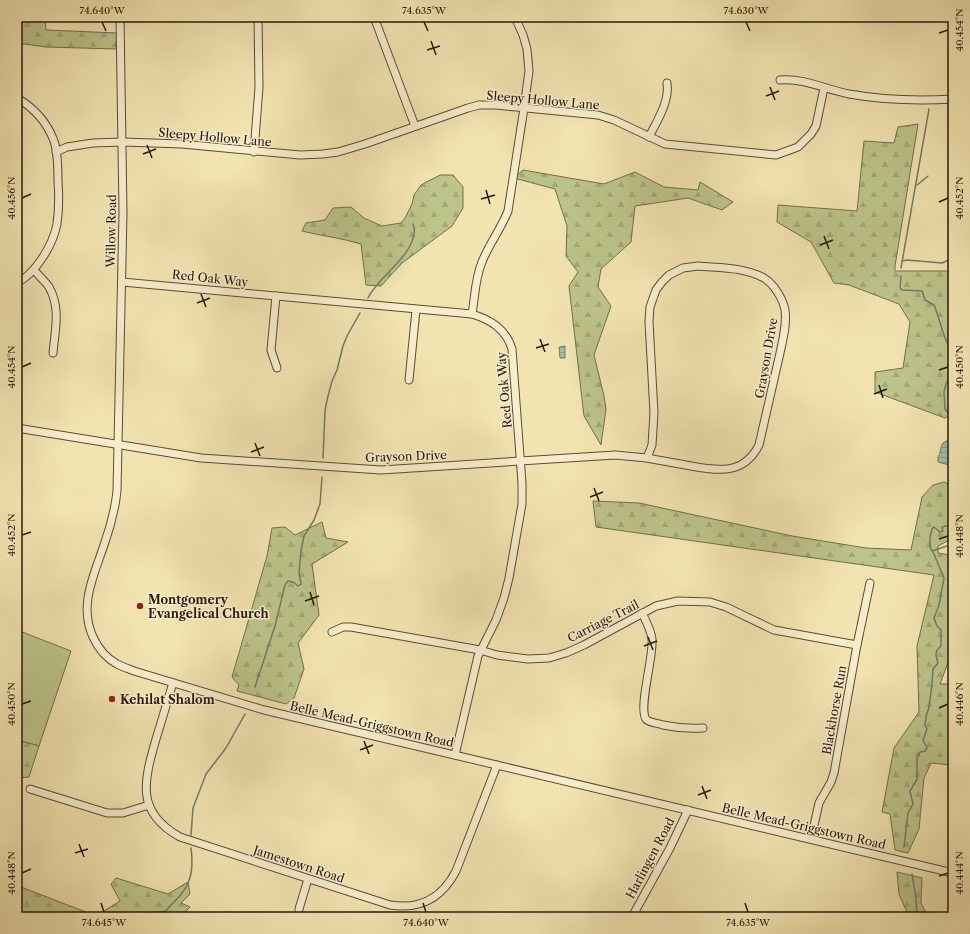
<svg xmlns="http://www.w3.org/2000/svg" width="970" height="934" font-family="'Libre Caslon Text',serif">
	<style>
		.grass { fill: #bcc48a; stroke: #726e4a }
		.forest { fill: url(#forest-firs); stroke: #726e4a }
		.water { fill: url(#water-rules); stroke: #6e7d68 }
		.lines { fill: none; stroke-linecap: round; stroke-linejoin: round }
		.stream { stroke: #6e7d68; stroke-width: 1.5 }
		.minor-casing { stroke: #5a4c34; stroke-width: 9 }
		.minor { stroke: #f7edcc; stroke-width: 7 }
		.ticks { fill: none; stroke: #28190b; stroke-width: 1.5 }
		.poi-dot { fill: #8f2418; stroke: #f7edcc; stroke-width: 1.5 }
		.labels { text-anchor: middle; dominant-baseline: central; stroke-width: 3; stroke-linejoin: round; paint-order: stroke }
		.street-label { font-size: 12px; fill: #28190b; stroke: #f7edcc }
		.poi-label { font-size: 12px; font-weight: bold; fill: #28190b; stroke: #f7edcc; text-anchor: start }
		.neatline { fill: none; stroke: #28190b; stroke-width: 1.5 }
		.ticks-label { font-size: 10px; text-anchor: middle; fill: #28190b }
	</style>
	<defs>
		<pattern id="forest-firs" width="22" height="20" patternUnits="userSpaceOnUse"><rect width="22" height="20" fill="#bcc48a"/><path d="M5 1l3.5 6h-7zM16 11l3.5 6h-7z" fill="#a2a876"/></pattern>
		<pattern id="water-rules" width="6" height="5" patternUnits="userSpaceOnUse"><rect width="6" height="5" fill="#9cbfa6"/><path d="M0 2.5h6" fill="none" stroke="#86a48e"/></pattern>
	</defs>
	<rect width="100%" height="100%" fill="#f2e4b1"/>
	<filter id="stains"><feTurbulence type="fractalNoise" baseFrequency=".005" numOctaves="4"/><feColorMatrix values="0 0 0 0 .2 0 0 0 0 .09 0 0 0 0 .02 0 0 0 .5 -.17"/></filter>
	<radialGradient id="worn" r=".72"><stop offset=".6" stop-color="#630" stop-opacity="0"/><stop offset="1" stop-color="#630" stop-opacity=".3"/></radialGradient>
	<polygon class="grass" points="17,630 71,651 39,746 17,740"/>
	<g class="forest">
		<polygon points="17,17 45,17 46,30 117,33 116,49 46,47 17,43"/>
		<polygon points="918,124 895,266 895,271 953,271 953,413 945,418 875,392 875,372 903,368 910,322 899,304 849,285 834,283 811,242 777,222 778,205 857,211 864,141 894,143 898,127"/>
		<polygon points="523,170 604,184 635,172 664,187 698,190 700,182 733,202 722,210 688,198 635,206 631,242 601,269 598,287 611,306 594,355 604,396 606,409 601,445 584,416 569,286 578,272 566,256 567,226 555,189 514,178"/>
		<path d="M440 175H453L463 187V208L452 226 402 263 381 286 366 285 361 244C342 238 322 236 302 231L306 223 325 220 333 208 351 207 364 218 382 226 401 223 405 218 412 204 414 195 421 185Z"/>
		<polygon points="944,482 953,486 953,538 938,546 938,553 950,555 953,553 953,649 940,684 953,684 953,753 951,765 931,763 924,778 919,829 908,853 895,850 890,814 882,812 894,748 919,712 917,646 934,575 596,527 593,501 639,503 792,536 866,548 911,550 922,497 933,485"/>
		<polygon points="322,522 326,538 348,542 312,564 319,615 298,643 304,669 294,698 286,704 237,691 239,685 232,677 267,556 272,528 285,527 295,535"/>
		<polygon points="17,740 39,746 29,777 17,778"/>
		<polygon points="897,872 922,878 921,903 928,917 909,917 899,894"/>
		<polygon points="116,878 168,894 188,882 190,894 181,903 190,907 180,917 17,917 17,882 21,887 96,916 120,901 111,884"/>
	</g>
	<g class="water">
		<polygon points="565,346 565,358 560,358 559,347"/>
		<path d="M953 439V466L938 462V457C941 453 940 447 943 443 945 441 950 440 953 439Z"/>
	</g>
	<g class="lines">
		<g class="stream">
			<polyline points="917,185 928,176"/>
			<polyline points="902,261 907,260 942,263 951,259"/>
			<polyline points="901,268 929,109"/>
			<path d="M901 276 900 288 902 290 922 291 925 300 934 305C941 321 942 338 953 352"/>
			<path d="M368 298C378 277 412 257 414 233 415 230 414 227 413 224"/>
			<polyline points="951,417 945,409 944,392 946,384 949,377 951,367 951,357 953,353"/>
			<polyline points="323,458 325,410 328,396 332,381 337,370 343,346 347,336 360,313"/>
			<polyline points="932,551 953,544"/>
			<polyline points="255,687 275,626 285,585 288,581 293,582 298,586 301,584 299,573 301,551 304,536 314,520 320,504 322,477"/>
			<polyline points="191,835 193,808 206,774 226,748 245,714"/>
			<path d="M904 847 908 813 913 804 910 791 917 779V758L920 752 925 751 927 748 923 740 927 729 925 725 926 717 929 707 932 685 933 669 938 663C935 655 935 651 941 646V630L937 626 934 618 939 605 944 578 934 554 930 547V538L932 529 934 527 940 532 943 531 942 527 949 525 953 522"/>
			<polyline points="912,874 916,898 917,917"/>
			<path d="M150 917 151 914 154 912C169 913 164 911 174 902 191 886 194 871 191 848"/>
		</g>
		<defs>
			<g id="minor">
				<path d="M120 17 123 213 117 491C115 509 111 525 105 542 95 573 78 605 93 637 98 648 106 658 117 664 123 667 129 669 134 671L264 710 953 873"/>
				<polyline points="374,17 415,126"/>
				<path d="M780 80C805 78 824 89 849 94 883 100 918 101 953 99"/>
				<path d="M17 98C34 108 47 122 54 141 58 153 58 168 58 181 59 195 59 210 57 224 53 245 36 273 17 283"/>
				<path d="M649 137C657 121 670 101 667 83"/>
				<polyline points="56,152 67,147 93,143 123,142 182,144 300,155 323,154 338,152 365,144 468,108 479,105 496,105 598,115 614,120 665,144 776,155 798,147 811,134 816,126 824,88"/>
				<polyline points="254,152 259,87 258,17"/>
				<path d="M698 266C720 268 744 267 764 278 774 284 783 299 785 310 787 324 783 339 780 353 773 384 766 414 759 445 744 475 718 471 691 466 676 463 662 461 647 458L652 445 654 413 649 322 650 307 656 290 662 282 669 275 683 268Z"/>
				<path d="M34 270C39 276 45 281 49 287 61 308 55 330 53 353"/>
				<path d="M122 282 472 314C491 320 506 329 512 349L522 483V504L509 578 504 598 496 620 478 656 455 755"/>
				<polyline points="276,296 271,350 277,368"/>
				<path d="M472 314C475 297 475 278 482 262 489 244 501 229 508 211L524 108 529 71 527 49 523 35 515 17"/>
				<polyline points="409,380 416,310"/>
				<polyline points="17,428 201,458 381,470 615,455 647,458"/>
				<path d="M642 613C646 621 651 630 652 639 654 656 638 708 646 719 649 723 658 723 663 725 677 728 689 729 703 728"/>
				<polyline points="332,632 343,627 351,627 480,650 497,655 528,659 549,658 566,653 584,645 656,606 678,601 710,602 726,607 774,630 857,645"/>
				<path d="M173 683C167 702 162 720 156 739 144 781 135 812 180 837L390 905C421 910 442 898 456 871L497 765"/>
				<polyline points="30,789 107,813 123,813 149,805"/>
				<polyline points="811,839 819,803 831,782 834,773 857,645 870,583"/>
				<polyline points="299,909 308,879"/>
				<polyline points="632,917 670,848 688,810"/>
			</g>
		</defs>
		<use href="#minor" class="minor-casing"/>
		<use href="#minor" class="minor"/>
	</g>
	<path class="ticks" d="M102 22 106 31M424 22 428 31M746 22 750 31M939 33 948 30M431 41 436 55M427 50 440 46M770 87 775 100M766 96 779 91M147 145 152 158M143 154 156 149M486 190 490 204M22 198 31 194M481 199 495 195M939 202 948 198M824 236 829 249M820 245 833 240M201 294 206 307M197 303 210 298M540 339 545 352M536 348 549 344M22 367 31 363M939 370 948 367M879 385 883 398M874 394 887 389M255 443 260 456M251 452 264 447M594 488 599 501M590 497 603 492M22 535 31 532M939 539 948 536M310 592 314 605M305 601 319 596M648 637 653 650M644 646 657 641M22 704 31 701M939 708 948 704M364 741 369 754M360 750 373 745M702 786 707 799M698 795 711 790M79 844 84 857M75 853 88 849M22 873 31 869M939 876 948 873M101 903 104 912M423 903 426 912M745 903 748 912"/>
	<g class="poi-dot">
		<circle cx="140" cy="606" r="4"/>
		<circle cx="112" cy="699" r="4"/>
	</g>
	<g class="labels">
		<g class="street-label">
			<text transform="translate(543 100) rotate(5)">Sleepy Hollow Lane</text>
			<text transform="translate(215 137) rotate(5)">Sleepy Hollow Lane</text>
			<text transform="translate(111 231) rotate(-89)">Willow Road</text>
			<text transform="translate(210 278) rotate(6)">Red Oak Way</text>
			<text transform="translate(766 358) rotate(-80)">Grayson Drive</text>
			<text transform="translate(504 390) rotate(-95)">Red Oak Way</text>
			<text transform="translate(406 456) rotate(-2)">Grayson Drive</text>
			<text transform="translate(603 621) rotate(-27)">Carriage Trail</text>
			<text transform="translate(834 710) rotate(-80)">Blackhorse Run</text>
			<text transform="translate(372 724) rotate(13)">Belle Mead-Griggstown Road</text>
			<text transform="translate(804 826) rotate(13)">Belle Mead-Griggstown Road</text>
			<text transform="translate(650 858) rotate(-62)">Harlingen Road</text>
			<text transform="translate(299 864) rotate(18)">Jamestown Road</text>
		</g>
		<g class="poi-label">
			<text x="148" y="599">Montgomery<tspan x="148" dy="14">Evangelical Church</tspan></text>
			<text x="120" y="699">Kehilat Shalom</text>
		</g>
	</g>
	<rect width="970" height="934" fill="none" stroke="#f2e4b1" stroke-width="44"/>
	<rect x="22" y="22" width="926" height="890" class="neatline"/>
	<g class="ticks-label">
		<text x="102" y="14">74.640°W</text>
		<text x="424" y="14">74.635°W</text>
		<text x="746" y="14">74.630°W</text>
		<text transform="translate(959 30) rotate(-90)" y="4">40.454°N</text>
		<text transform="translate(11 198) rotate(-90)" y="4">40.456°N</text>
		<text transform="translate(959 198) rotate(-90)" y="4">40.452°N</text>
		<text transform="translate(11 367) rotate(-90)" y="4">40.454°N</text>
		<text transform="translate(959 367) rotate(-90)" y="4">40.450°N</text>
		<text transform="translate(11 535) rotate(-90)" y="4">40.452°N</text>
		<text transform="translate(959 536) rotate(-90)" y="4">40.448°N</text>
		<text transform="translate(11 704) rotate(-90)" y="4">40.450°N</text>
		<text transform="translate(959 704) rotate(-90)" y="4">40.446°N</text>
		<text transform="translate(11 873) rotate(-90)" y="4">40.448°N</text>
		<text transform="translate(959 873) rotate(-90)" y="4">40.444°N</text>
		<text x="104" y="926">74.645°W</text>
		<text x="426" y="926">74.640°W</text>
		<text x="748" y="926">74.635°W</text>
	</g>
	<rect width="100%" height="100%" filter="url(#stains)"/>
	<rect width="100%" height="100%" fill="url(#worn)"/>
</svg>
